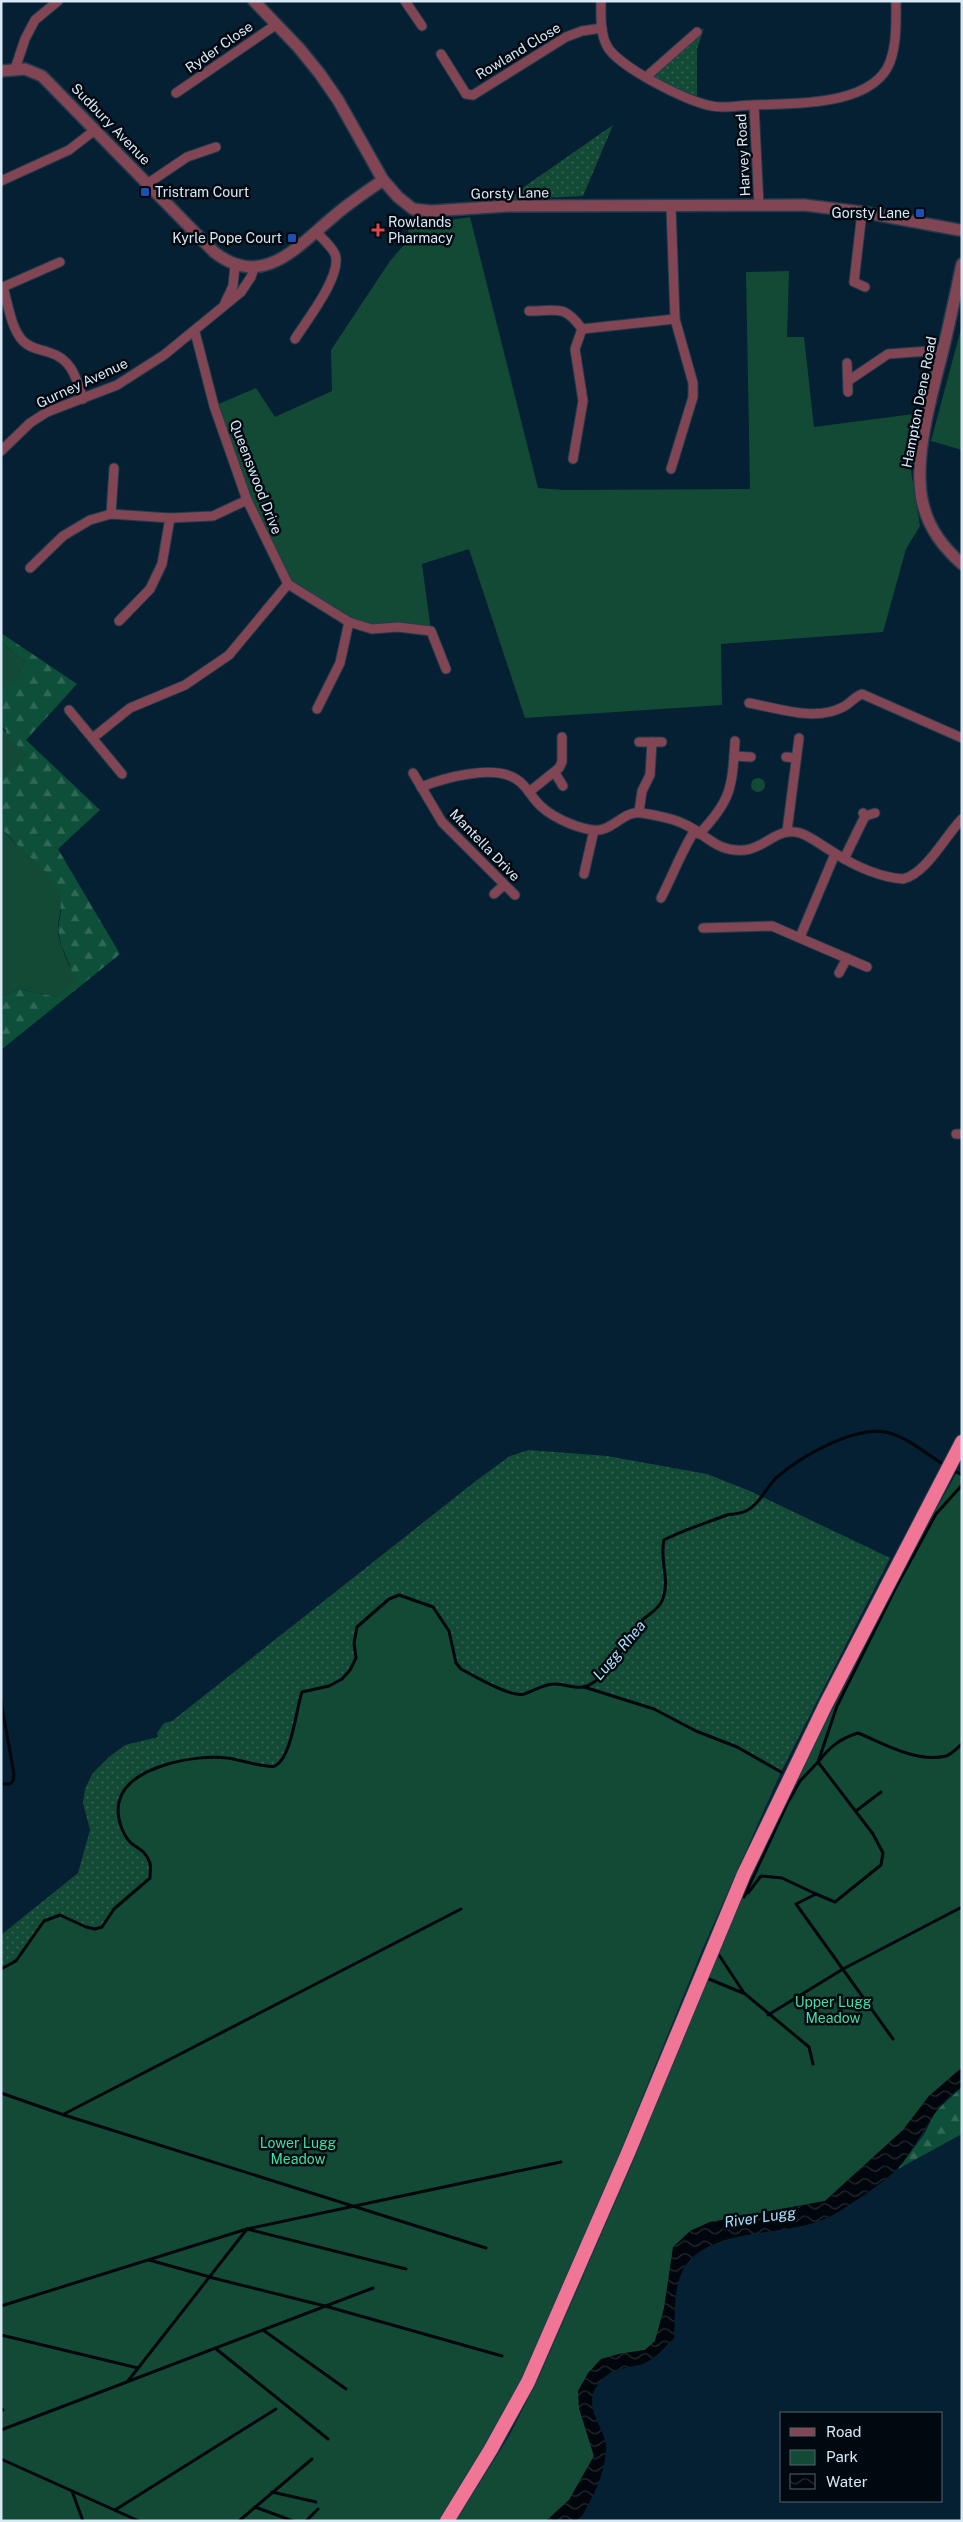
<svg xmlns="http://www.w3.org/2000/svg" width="963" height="2522" font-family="'Public Sans',sans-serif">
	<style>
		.grass { fill: url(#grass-dots) }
		.forest { fill: url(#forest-firs) }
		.park { fill: #134a36 }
		.water { fill: url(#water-waves) }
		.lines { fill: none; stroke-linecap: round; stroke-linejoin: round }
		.stream { stroke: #00060b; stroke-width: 3 }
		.minor-casing { stroke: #223c4d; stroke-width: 11 }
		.tertiary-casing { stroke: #223c4d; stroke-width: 14 }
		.trunk-casing { stroke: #223c4d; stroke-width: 16 }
		.minor { stroke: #814553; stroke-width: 9 }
		.tertiary { stroke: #814553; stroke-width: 11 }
		.trunk { stroke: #f17696; stroke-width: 14 }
		.transit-dot { fill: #1a4fb4; stroke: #010910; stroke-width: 2 }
		.health-dot { fill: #e0444e; stroke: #010910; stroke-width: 2 }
		.labels { text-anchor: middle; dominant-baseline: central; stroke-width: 5; stroke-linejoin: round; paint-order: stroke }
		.street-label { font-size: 14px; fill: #d8e8f5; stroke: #010910 }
		.poi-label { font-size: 14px; fill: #d8e8f5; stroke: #010910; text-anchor: start }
		.park-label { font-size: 14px; fill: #3ee0a6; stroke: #010910 }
		.water-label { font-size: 15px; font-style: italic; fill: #aedff9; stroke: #010910 }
	</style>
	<defs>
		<pattern id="grass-dots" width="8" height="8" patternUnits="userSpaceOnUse" patternTransform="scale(1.25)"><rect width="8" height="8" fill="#134a36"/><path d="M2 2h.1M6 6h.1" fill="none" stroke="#356454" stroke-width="1.8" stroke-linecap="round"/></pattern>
		<pattern id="forest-firs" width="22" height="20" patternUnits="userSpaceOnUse" patternTransform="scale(1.25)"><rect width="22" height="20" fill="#0d4f38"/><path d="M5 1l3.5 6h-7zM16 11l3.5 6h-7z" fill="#306855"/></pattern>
		<pattern id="water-waves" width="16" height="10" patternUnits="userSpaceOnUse" patternTransform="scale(1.25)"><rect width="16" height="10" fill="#00060b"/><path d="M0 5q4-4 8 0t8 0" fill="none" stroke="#242a2f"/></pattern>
	</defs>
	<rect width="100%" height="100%" fill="#042032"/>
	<g class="grass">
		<polygon points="704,28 697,49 697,102 646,77"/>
		<polygon points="613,125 583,196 505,200"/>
		<path d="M529 1450 607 1456 707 1474 750 1491 890 1558 781 1772 737 1747 696 1731 654 1709 584 1687H540L522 1695 508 1692 461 1669 456 1663 454 1648 354 1643C359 1681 331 1685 302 1692 294 1713 295 1739 283 1758 272 1774 252 1761 237 1759 200 1754 182 1760 148 1772L130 1842C146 1850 150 1861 150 1878L114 1909 102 1927 95 1929 86 1927 60 1915C41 1933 23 1957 1 1969V1935L78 1873 90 1830 83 1803 85 1789 92 1774 109 1757 125 1745 158 1737 157 1733 164 1723 172 1721 477 1480 510 1456Z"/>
	</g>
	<g class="forest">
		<polygon points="1,633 77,684 26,740 100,810 58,849 120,954 1,1050 1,997 19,989 58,997 70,966 61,945 58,929 61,911 52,882 1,828 1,780 4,776 6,730 1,727 1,687 15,680 25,662 1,642"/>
		<polygon points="962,2087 962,2134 898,2169 925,2133 935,2112"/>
	</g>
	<g class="park">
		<polygon points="470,217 538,488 564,490 750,489 746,272 789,271 787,337 804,337 814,427 921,413 911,471 920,526 906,549 883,632 721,644 722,705 525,718 469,549 422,564 431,631 372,629 349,622 288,584 275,561 214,406 256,388 275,417 332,391 331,350 390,261 409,239 408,230 422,224"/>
		<polygon points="962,325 962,450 931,441"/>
		<polygon points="1,642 25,662 22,679 1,687"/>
		<polygon points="1,727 27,756 1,780"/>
		<circle cx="758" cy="785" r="7"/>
		<path d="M1 828C17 849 50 868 59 894 64 906 57 919 58 932 60 949 70 965 76 982L58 997 19 989 1 997Z"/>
		<polygon points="957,1472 962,1475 962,2069 929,2096 903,2130 825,2201 710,2222 690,2231 655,2341 645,2350 619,2354 579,2408 594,2456 569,2500 546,2521 456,2521 509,2436 540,2375 635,2157 710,1969 765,1844 907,1561"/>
		<path d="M399 1595C431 1606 445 1611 454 1647 456 1655 455 1662 461 1669L508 1692 522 1695 540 1687 554 1684 584 1687 654 1709 696 1731 737 1747 781 1772 703 1948 589 2228 544 2330 508 2408 440 2521H1V1969L16 1961 44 1921 60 1915 86 1927 95 1929 102 1927 114 1909 150 1878C150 1874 151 1867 150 1863 146 1850 137 1849 130 1842 121 1832 116 1815 119 1802 127 1766 197 1754 227 1758 237 1759 269 1769 275 1766 292 1757 296 1709 302 1692 319 1688 340 1686 351 1670 357 1660 353 1654 354 1643 354 1621 379 1601 399 1595Z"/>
	</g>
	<path class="water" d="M960 2069H962V2087C933 2104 921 2142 899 2167 889 2179 853 2203 838 2212 795 2239 734 2224 694 2256 671 2275 676 2311 674 2338 666 2346 656 2358 645 2363 626 2370 615 2365 600 2382 578 2408 609 2429 606 2451 604 2477 593 2496 581 2518L578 2521H546L569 2500 594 2456 579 2408 578 2391 588 2373 601 2359 619 2354 645 2350 655 2341 664 2308 673 2247 690 2231 710 2222 825 2201 903 2130 929 2096Z"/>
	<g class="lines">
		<g class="stream">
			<polyline points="951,1469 962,1475"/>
			<polyline points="584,1687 654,1709 696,1731 737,1747 781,1772"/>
			<polyline points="1,1701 14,1774 13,1781 10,1784 1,1784"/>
			<polyline points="856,1811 881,1792"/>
			<polyline points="748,1893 761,1876 782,1878 816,1894 796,1904 893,2039"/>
			<path d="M816 1894 835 1902 881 1865 883 1853 873 1834 818 1762C830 1747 839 1739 858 1733 885 1744 916 1763 946 1756 952 1754 958 1747 962 1744"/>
			<polyline points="744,1897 787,1804 800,1781 818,1762 837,1706 895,1589 936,1514 962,1485"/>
			<polyline points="719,1955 744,1993 809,2047 813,2064"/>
			<path d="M1 1969 16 1961 44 1921 60 1915 86 1927 95 1929 102 1927 114 1909 150 1878C150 1874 151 1867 150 1863 145 1849 137 1849 130 1842 121 1832 116 1815 119 1802 127 1766 197 1754 227 1758 237 1759 269 1769 275 1766 292 1757 296 1709 302 1692L329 1686 342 1679 350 1670 356 1658 354 1643 357 1627 389 1599 399 1595 433 1607 449 1631 456 1663 461 1669C474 1676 511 1698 524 1694 534 1691 542 1685 553 1684 563 1683 574 1689 583 1687 605 1683 626 1642 638 1625 645 1615 657 1612 662 1601 671 1580 659 1560 664 1540 683 1530 706 1523 727 1515 733 1514 740 1514 746 1511 759 1505 766 1488 776 1478 800 1457 853 1426 886 1432 908 1437 927 1455 946 1466"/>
			<polyline points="709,1979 743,1993"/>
			<polyline points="768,2015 843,1969 962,1907"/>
			<polyline points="1,2093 64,2115 486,2248"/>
			<polyline points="64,2114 461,1909"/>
			<polyline points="149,2260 210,2277"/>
			<polyline points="209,2277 325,2306 502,2356"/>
			<polyline points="1,2306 247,2229 406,2269"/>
			<polyline points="263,2330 346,2389"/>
			<polyline points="1,2335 138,2368"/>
			<polyline points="215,2348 328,2439"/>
			<polyline points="128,2381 247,2229 561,2162"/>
			<polyline points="1,2408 3,2410"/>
			<polyline points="1,2430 373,2288"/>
			<polyline points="1,2459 139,2521"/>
			<polyline points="72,2491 83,2521"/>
			<polyline points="272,2492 316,2502"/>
			<polyline points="255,2507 293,2521"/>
			<polyline points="115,2510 276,2409"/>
			<polyline points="239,2521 312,2459"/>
			<polyline points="306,2521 318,2509"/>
		</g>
		<defs>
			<g id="minor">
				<polyline points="405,1 422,26"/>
				<path d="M601 1C601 16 600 33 607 46 617 66 689 103 712 106 725 109 741 105 754 105"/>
				<polyline points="441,54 466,94 473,95 566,37 582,31 602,28"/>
				<polyline points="15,69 25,39 35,20 58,1"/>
				<polyline points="646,77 697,32"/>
				<polyline points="176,93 277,24"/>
				<polyline points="1,181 69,150 95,130"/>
				<polyline points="147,184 187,157 216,147"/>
				<path d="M759 206 754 105C792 103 873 107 890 62 897 42 896 22 896 1"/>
				<polyline points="862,212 854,282 865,287"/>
				<path d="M60 262 3 287C8 303 11 329 23 341 31 349 39 349 48 352 72 359 76 377 83 399"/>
				<polyline points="225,303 233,286 235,265"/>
				<path d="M529 311C558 311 564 304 582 329"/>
				<polyline points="195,332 214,406 247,500 288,584 349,622 372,629 398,627 431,631 446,669"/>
				<path d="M295 339C306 321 343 275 335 254 331 246 323 239 317 233"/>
				<polyline points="847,363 848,392"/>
				<polyline points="848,381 888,354 943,350"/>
				<polyline points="1,451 30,423 47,412 117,385 164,355 241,292 251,277 254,268"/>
				<polyline points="573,459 583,401 575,349 582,329 675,319"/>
				<polyline points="671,469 693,397 693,383 675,319 671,207"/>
				<polyline points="111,514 114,468"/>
				<polyline points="30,568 63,536 90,520 111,514 170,518 213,516 247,500"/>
				<polyline points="119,621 150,589 162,564 170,518"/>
				<path d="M749 703C778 708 815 722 843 707 850 704 854 697 862 694L962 738"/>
				<polyline points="317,709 340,663 349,622"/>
				<polyline points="69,710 122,774"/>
				<polyline points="94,737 130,708 185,685 229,655 288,584"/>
				<polyline points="639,742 662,742"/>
				<polyline points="734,756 751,757"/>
				<polyline points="786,757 796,758"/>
				<polyline points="413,773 442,822 515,895"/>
				<polyline points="555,773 563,786"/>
				<path d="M421 787C444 778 493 764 516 779 525 784 529 793 536 801 548 816 574 827 592 830 612 833 623 810 641 813 655 815 672 818 684 824 707 834 716 853 745 850 765 848 779 826 800 833 812 837 822 846 833 852 853 865 879 877 903 879 926 874 945 836 962 819"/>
				<polyline points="529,792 559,768 562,762 562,737"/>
				<polyline points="639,812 642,791 650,775 652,742"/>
				<polyline points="865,816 875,813"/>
				<polyline points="787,831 799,738"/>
				<path d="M699 834C732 800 732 787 735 741"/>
				<polyline points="844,859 865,816 863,813"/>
				<polyline points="584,874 594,830"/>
				<polyline points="494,894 504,885"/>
				<path d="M661 898C673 875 681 852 695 830"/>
				<polyline points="703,928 772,926 867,967"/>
				<polyline points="800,937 835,854"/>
				<polyline points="839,973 847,958"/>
				<polyline points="956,1134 962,1134"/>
			</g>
			<g id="tertiary">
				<polyline points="254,1 299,48 320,74 338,100 383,180 398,197 413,209 431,211 508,206 804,205 862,212 959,230"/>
				<path d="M1 71 25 69 42 76 214 252C262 290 297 247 333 217 349 203 366 192 383 180"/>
				<path d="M962 264C956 292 950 321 943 350 932 394 912 460 923 504 929 529 943 547 962 564"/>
			</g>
			<polyline id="trunk" points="447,2521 491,2449 528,2382 628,2153 744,1874 826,1704 962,1442"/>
		</defs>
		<use href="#minor" class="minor-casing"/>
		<use href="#tertiary" class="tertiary-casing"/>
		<use href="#trunk" class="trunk-casing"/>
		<use href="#minor" class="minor"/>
		<use href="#tertiary" class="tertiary"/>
		<use href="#trunk" class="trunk"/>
	</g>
	<g class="transit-dot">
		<rect x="140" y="187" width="10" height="10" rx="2.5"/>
		<rect x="915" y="208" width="10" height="10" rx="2.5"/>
		<rect x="287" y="233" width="10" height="10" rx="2.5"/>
	</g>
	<path class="health-dot" d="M375.5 222.5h5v5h5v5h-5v5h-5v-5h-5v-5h5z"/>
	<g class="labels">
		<g class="street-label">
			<text transform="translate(219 47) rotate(-35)">Ryder Close</text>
			<text transform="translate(518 51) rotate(-31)">Rowland Close</text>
			<text transform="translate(111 124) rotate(46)">Sudbury Avenue</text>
			<text transform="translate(743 155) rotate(-93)">Harvey Road</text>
			<text transform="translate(510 193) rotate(-1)">Gorsty Lane</text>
			<text transform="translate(82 383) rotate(-25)">Gurney Avenue</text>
			<text transform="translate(919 402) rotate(-79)">Hampton Dene Road</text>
			<text transform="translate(256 477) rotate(69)">Queenswood Drive</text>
			<text transform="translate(485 845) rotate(46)">Mantella Drive</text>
		</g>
		<g class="poi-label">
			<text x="155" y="192">Tristram Court</text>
			<text x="910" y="213" text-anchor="end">Gorsty Lane</text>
			<text x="388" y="222">Rowlands<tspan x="388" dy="16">Pharmacy</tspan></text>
			<text x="282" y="238" text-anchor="end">Kyrle Pope Court</text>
		</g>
		<g class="park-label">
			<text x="833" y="2002">Upper Lugg<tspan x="833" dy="16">Meadow</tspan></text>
			<text x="298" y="2143">Lower Lugg<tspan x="298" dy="16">Meadow</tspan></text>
		</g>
		<g class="water-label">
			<text transform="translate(619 1650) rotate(-50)">Lugg Rhea</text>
			<text transform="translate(760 2217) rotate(-8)">River Lugg</text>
		</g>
	</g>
	<rect width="963" height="2522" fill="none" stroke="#d8e8f5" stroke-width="5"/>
	<rect x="780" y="2412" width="162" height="90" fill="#010910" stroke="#57626c"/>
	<rect x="790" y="2428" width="25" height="8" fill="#814553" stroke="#57626c"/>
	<text x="826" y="2437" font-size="15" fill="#d8e8f5">Road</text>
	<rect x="790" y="2450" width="25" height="15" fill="#134a36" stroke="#57626c"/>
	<text x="826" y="2462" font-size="15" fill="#d8e8f5">Park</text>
	<rect x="790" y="2474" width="25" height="15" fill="url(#water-waves)" stroke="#57626c"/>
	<text x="826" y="2487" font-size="15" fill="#d8e8f5">Water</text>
</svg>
